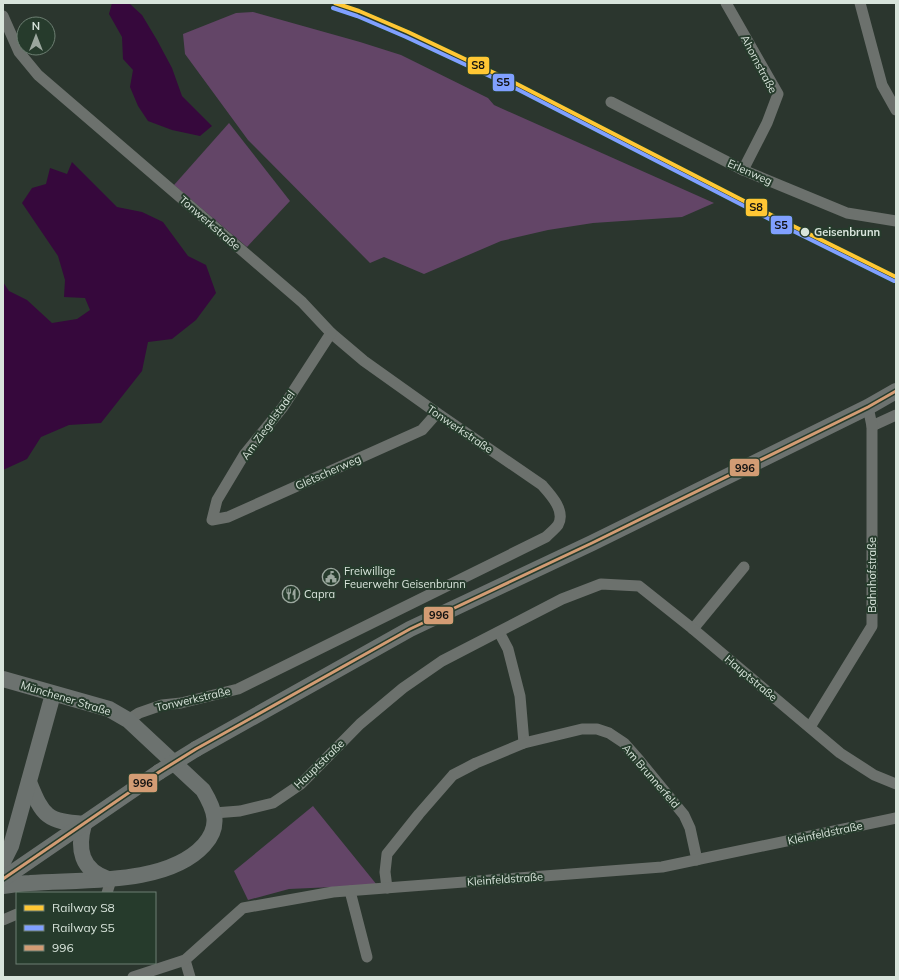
<svg xmlns="http://www.w3.org/2000/svg" width="899" height="980" font-family="Mulish,sans-serif">
	<style>
		.green { fill: #634567 }
		.water { fill: #36083c }
		.lines { fill: none; stroke-linecap: round; stroke-linejoin: round }
		.street { stroke: #6c716d; stroke-width: 11 }
		.secondary { stroke: #6c726f; stroke-width: 16 }
		.secondary-bridge { stroke: #6c726f; stroke-width: 16 }
		.bus-1-casing { stroke: #263b2c; stroke-width: 6 }
		.bus-1 { stroke: #d39c74; stroke-width: 3 }
		.rail-1-casing { stroke: #263b2c; stroke-width: 7 }
		.rail-2-casing { stroke: #263b2c; stroke-width: 7 }
		.rail-1 { stroke: #ffc734; stroke-width: 4 }
		.rail-2 { stroke: #80a0ff; stroke-width: 4 }
		.stop-dot { fill: #d8e4db; stroke: #263b2c; stroke-width: 1.5 }
		.labels { text-anchor: middle; dominant-baseline: central; stroke-width: 4; stroke-linejoin: round; paint-order: stroke }
		.street-label { font-size: 11px; fill: #d8e4db; stroke: #263b2c }
		.stop-label { font-size: 11px; font-weight: bold; fill: #d8e4db; stroke: #263b2c; text-anchor: start }
		.poi-label { font-size: 11px; fill: #d8e4db; stroke: #263b2c; text-anchor: start }
		.line-badge { stroke: #263b2c; stroke-width: 1.5 }
		.pale-badge-label { font-size: 11px; text-anchor: middle; font-weight: bold; fill: #111 }
	</style>
	<rect width="100%" height="100%" fill="#2b362e"/>
	<g class="green">
		<polygon points="253,12 360,42 401,55 488,98 494,105 714,203 682,217 593,223 548,230 501,241 424,274 384,257 370,263 248,140 185,54 183,34 236,13"/>
		<polygon points="229,123 290,201 247,247 174,185"/>
		<polygon points="313,806 377,885 289,889 248,900 234,871"/>
	</g>
	<g class="water">
		<polygon points="112,3 129,3 142,15 157,40 172,68 182,96 212,126 200,136 172,130 148,121 138,106 130,87 133,70 123,59 122,37 109,14"/>
		<polygon points="72,162 117,207 142,212 163,222 188,256 206,265 216,293 196,320 172,339 148,342 142,371 101,423 69,425 41,437 27,459 3,470 3,282 9,291 27,300 52,323 77,319 90,310 85,298 64,297 65,280 58,256 22,203 32,188 46,184 50,168 67,174"/>
	</g>
	<g class="lines">
		<g class="street">
			<polyline points="726,3 778,94 767,123 743,170"/>
			<polyline points="860,3 882,85 896,110"/>
			<path d="M3 16 19 52 38 75 302 302 331 333 364 361 437 413 542 485C551 495 566 511 558 525 555 529 550 533 546 537L238 689 181 703 162 705 139 713 128 720"/>
			<polyline points="611,102 743,170 847,213 896,221"/>
			<polyline points="331,333 283,407 244,455 217,500 212,520 228,517 422,430 437,413"/>
			<polyline points="872,426 896,415"/>
			<polyline points="693,629 744,567"/>
			<polyline points="499,632 508,649 520,696 524,743"/>
			<polyline points="810,727 872,626 872,426 868,407"/>
			<polyline points="214,813 240,811 273,803 301,784 360,724 403,688 442,661 562,599 601,584 639,586 693,629 840,753 874,775 896,784"/>
			<polyline points="387,888 385,872 387,854 419,814 453,775 476,763 524,743 582,729 597,729 609,733 624,743 639,760 684,815 690,828 697,860"/>
			<polyline points="350,891 367,957"/>
			<polyline points="107,893 111,880"/>
			<polyline points="3,920 17,914"/>
			<polyline points="185,960 190,977"/>
			<polyline points="133,977 185,960 243,908 333,892 662,867 896,818"/>
		</g>
		<g class="secondary">
			<path d="M3 679 109 709 128 720 203 790C215 810 221 826 204 845 167 886 81 879 30 883 21 883 12 885 3 886"/>
			<polyline points="196,749 410,629 592,543 868,407 896,391"/>
			<path d="M29 782C43 817 47 821 84 824"/>
			<path d="M84 824C77 849 81 870 108 879"/>
			<polyline points="3,862 11,846 53,694"/>
			<polyline points="3,879 159,772"/>
		</g>
		<polyline class="secondary-bridge" points="159,772 196,749"/>
		<defs>
			<polyline id="bus-1" points="3,879 159,772 196,749 410,629 592,543 868,407 896,391"/>
		</defs>
		<use href="#bus-1" class="bus-1-casing"/>
		<use href="#bus-1" class="bus-1"/>
		<defs>
			<polyline id="rail-1" points="335,3 359,11 408,32 513,82 777,218 896,277"/>
			<polyline id="rail-2" points="333,8 357,16 406,37 511,86 775,222 894,281"/>
		</defs>
		<use href="#rail-1" class="rail-1-casing"/>
		<use href="#rail-2" class="rail-2-casing"/>
		<use href="#rail-1" class="rail-1"/>
		<use href="#rail-2" class="rail-2"/>
	</g>
	<defs>
		<symbol id="civic-ring" viewBox="-11 -11 22 22"><circle r="9.5" fill="#263b2c" stroke="#9ba79e" stroke-width="1.5"/><path d="M-.6-6.5H3V-4.5H.6V-3L4-1V1h2V6H-6V1h2V-1L-.6-3ZM-1.2 2.5V6h2.4V2.5Z" fill="#9ba79e"/></symbol>
		<symbol id="restaurant-ring" viewBox="-11 -11 22 22"><circle r="9.5" fill="#263b2c" stroke="#9ba79e" stroke-width="1.5"/><path d="M-5-6h1v4h1v-4h1v4h1v-4h1v5L-1.5 .5V6h-2V.5L-5-1ZM5-6V6H3V1.5H1.5Q1.5-4 5-6Z" fill="#9ba79e"/></symbol>
	</defs>
	<g fill-rule="evenodd">
		<use href="#civic-ring" x="321" y="567" width="20" height="20"/>
		<use href="#restaurant-ring" x="281" y="584" width="20" height="20"/>
	</g>
	<circle class="stop-dot" cx="805" cy="232" r="5"/>
	<g class="labels">
		<g class="street-label">
			<text transform="translate(759 64) rotate(62)">Ahornstraße</text>
			<text transform="translate(750 172) rotate(24)">Erlenweg</text>
			<text transform="translate(210 223) rotate(41)">Tonwerkstraße</text>
			<text transform="translate(268 425) rotate(-54)">Am Ziegelstadel</text>
			<text transform="translate(460 429) rotate(34)">Tonwerkstraße</text>
			<text transform="translate(328 472) rotate(-24)">Gletscherweg</text>
			<text transform="translate(872 575) rotate(-90)">Bahnhofstraße</text>
			<text transform="translate(751 678) rotate(40)">Hauptstraße</text>
			<text transform="translate(66 698) rotate(17)">Münchener Straße</text>
			<text transform="translate(193 699) rotate(-13)">Tonwerkstraße</text>
			<text transform="translate(319 764) rotate(-44)">Hauptstraße</text>
			<text transform="translate(651 776) rotate(49)">Am Brunnerfeld</text>
			<text transform="translate(825 833) rotate(-12)">Kleinfeldstraße</text>
			<text transform="translate(505 879) rotate(-4)">Kleinfeldstraße</text>
		</g>
		<g class="stop-label">
			<text x="814" y="232">Geisenbrunn</text>
		</g>
		<g class="poi-label">
			<text x="344" y="571">Freiwillige<tspan x="344" dy="13">Feuerwehr Geisenbrunn</tspan></text>
			<text x="304" y="594">Capra</text>
		</g>
	</g>
	<g class="line-badge">
		<rect x="467" y="56" width="23" height="19" rx="4" fill="#ffc734"/>
		<rect x="492" y="73" width="23" height="19" rx="4" fill="#80a0ff"/>
		<rect x="745" y="198" width="23" height="19" rx="4" fill="#ffc734"/>
		<rect x="770" y="215" width="23" height="20" rx="4" fill="#80a0ff"/>
		<rect x="729" y="458" width="31" height="19" rx="4" fill="#d39c74"/>
		<rect x="423" y="606" width="31" height="19" rx="4" fill="#d39c74"/>
		<rect x="128" y="773" width="30" height="20" rx="4" fill="#d39c74"/>
	</g>
	<g class="pale-badge-label">
		<text x="478" y="69">S8</text>
		<text x="503" y="86">S5</text>
		<text x="756" y="211">S8</text>
		<text x="781" y="229">S5</text>
		<text x="745" y="472">996</text>
		<text x="439" y="619">996</text>
		<text x="143" y="787">996</text>
	</g>
	<rect width="899" height="980" fill="none" stroke="#d8e4db" stroke-width="8"/>
	<rect x="16" y="892" width="140" height="72" fill="#263b2c" stroke="#6d7f72"/>
	<rect x="24" y="905" width="20" height="6" fill="#ffc734" stroke="#6d7f72"/>
	<text x="52" y="912" font-size="12" fill="#d8e4db">Railway S8</text>
	<rect x="24" y="925" width="20" height="6" fill="#80a0ff" stroke="#6d7f72"/>
	<text x="52" y="932" font-size="12" fill="#d8e4db">Railway S5</text>
	<rect x="24" y="945" width="20" height="6" fill="#d39c74" stroke="#6d7f72"/>
	<text x="52" y="952" font-size="12" fill="#d8e4db">996</text>
	<g transform="translate(36 36)"><circle r="19" fill="#263b2c" stroke="#6d7f72"/>
	<path d="M0-3L7 15L0 10L-7 15Z" fill="#9ba79e"/>
	<text y="-6" font-size="11" font-weight="bold" text-anchor="middle" fill="#d8e4db">N</text>
	</g>
</svg>
